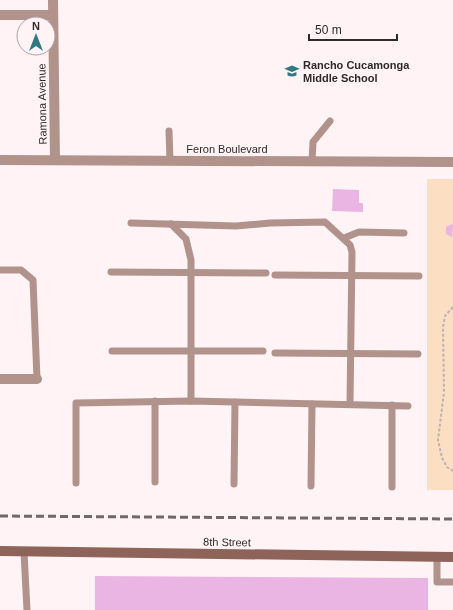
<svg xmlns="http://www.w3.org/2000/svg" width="453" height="610" font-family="Helvetica,sans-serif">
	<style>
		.green { fill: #fcdec3 }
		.building { fill: #eab5e2 }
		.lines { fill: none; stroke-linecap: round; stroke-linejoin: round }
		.path { stroke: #bdb2b5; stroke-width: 2; stroke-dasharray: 3 2; stroke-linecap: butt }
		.lane { stroke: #b1938c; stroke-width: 7 }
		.street { stroke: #b1938c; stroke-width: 10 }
		.secondary { stroke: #8e645a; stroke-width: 10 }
		.rail { stroke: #70676a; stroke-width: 3; stroke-dasharray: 8 4; stroke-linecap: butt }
		.labels { text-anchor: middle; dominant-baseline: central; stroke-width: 3.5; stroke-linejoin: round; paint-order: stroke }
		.poi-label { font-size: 11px; font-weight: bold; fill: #30292b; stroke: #fff3f6; text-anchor: start }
		.street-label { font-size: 11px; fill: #30292b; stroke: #fff3f6 }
	</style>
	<rect width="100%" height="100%" fill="#fff3f6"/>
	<rect class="green" x="427" y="179" width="26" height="311"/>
	<g class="building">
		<polygon points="333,189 359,190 359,203 363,203 363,212 332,211"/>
		<polygon points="452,224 453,225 452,237 446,234 446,227"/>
		<polygon points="95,576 428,578 428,610 95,610"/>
	</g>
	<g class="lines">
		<polyline class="path" points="453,307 445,316 443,327 444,392 438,440 442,458 447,467 453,471"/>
		<g class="lane">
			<polyline points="169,131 170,161"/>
			<polyline points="312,162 313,142 330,121"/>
			<polyline points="131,223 236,226 270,223 325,222 350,245 352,252 350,404"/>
			<polyline points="171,224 186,239 191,260 191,401"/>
			<polyline points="344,238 359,232 404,233"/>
			<polyline points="0,270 21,270 33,280 37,379"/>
			<polyline points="111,272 266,273"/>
			<polyline points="275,275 419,276"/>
			<polyline points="112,351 263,351"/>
			<polyline points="275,353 418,354"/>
			<polyline points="155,401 155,482"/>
			<polyline points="392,405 392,487"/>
			<polyline points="76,483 76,403 191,401 408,406"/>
			<polyline points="234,484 235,402"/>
			<polyline points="311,486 312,404"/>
			<polyline points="24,552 27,610"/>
			<polyline points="437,557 437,582 453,582"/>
		</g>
		<g class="street">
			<polyline points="53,0 55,160"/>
			<polyline points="0,15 53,15"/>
			<polyline points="0,160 453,162"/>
			<polyline points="0,379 37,379"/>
		</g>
		<polyline class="secondary" points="0,551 453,557"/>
		<polyline class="rail" points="0,516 453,519"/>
	</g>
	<defs>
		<symbol id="school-bare" viewBox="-9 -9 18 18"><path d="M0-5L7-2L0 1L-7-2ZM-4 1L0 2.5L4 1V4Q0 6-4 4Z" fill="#307882" stroke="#fff3f6" stroke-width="2.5" paint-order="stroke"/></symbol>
	</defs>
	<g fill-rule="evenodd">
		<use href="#school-bare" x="282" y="61" width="20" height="20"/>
	</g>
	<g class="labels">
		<g class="poi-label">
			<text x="303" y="65">Rancho Cucamonga<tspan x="303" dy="13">Middle School</tspan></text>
		</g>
		<g class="street-label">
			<text transform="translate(42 104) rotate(-91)">Ramona Avenue</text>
			<text x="227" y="149">Feron Boulevard</text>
			<text transform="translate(227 542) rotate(1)">8th Street</text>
		</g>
	</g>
	<g transform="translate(36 36)"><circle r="19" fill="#fff3f6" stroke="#aca2a5"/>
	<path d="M0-3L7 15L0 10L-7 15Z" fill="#307882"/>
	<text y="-6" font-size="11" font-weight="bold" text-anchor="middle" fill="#30292b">N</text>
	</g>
	<path d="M309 34v6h88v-6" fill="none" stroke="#30292b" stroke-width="2"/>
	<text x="315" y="34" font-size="12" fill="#30292b" stroke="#fff3f6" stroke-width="3" paint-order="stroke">50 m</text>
</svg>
